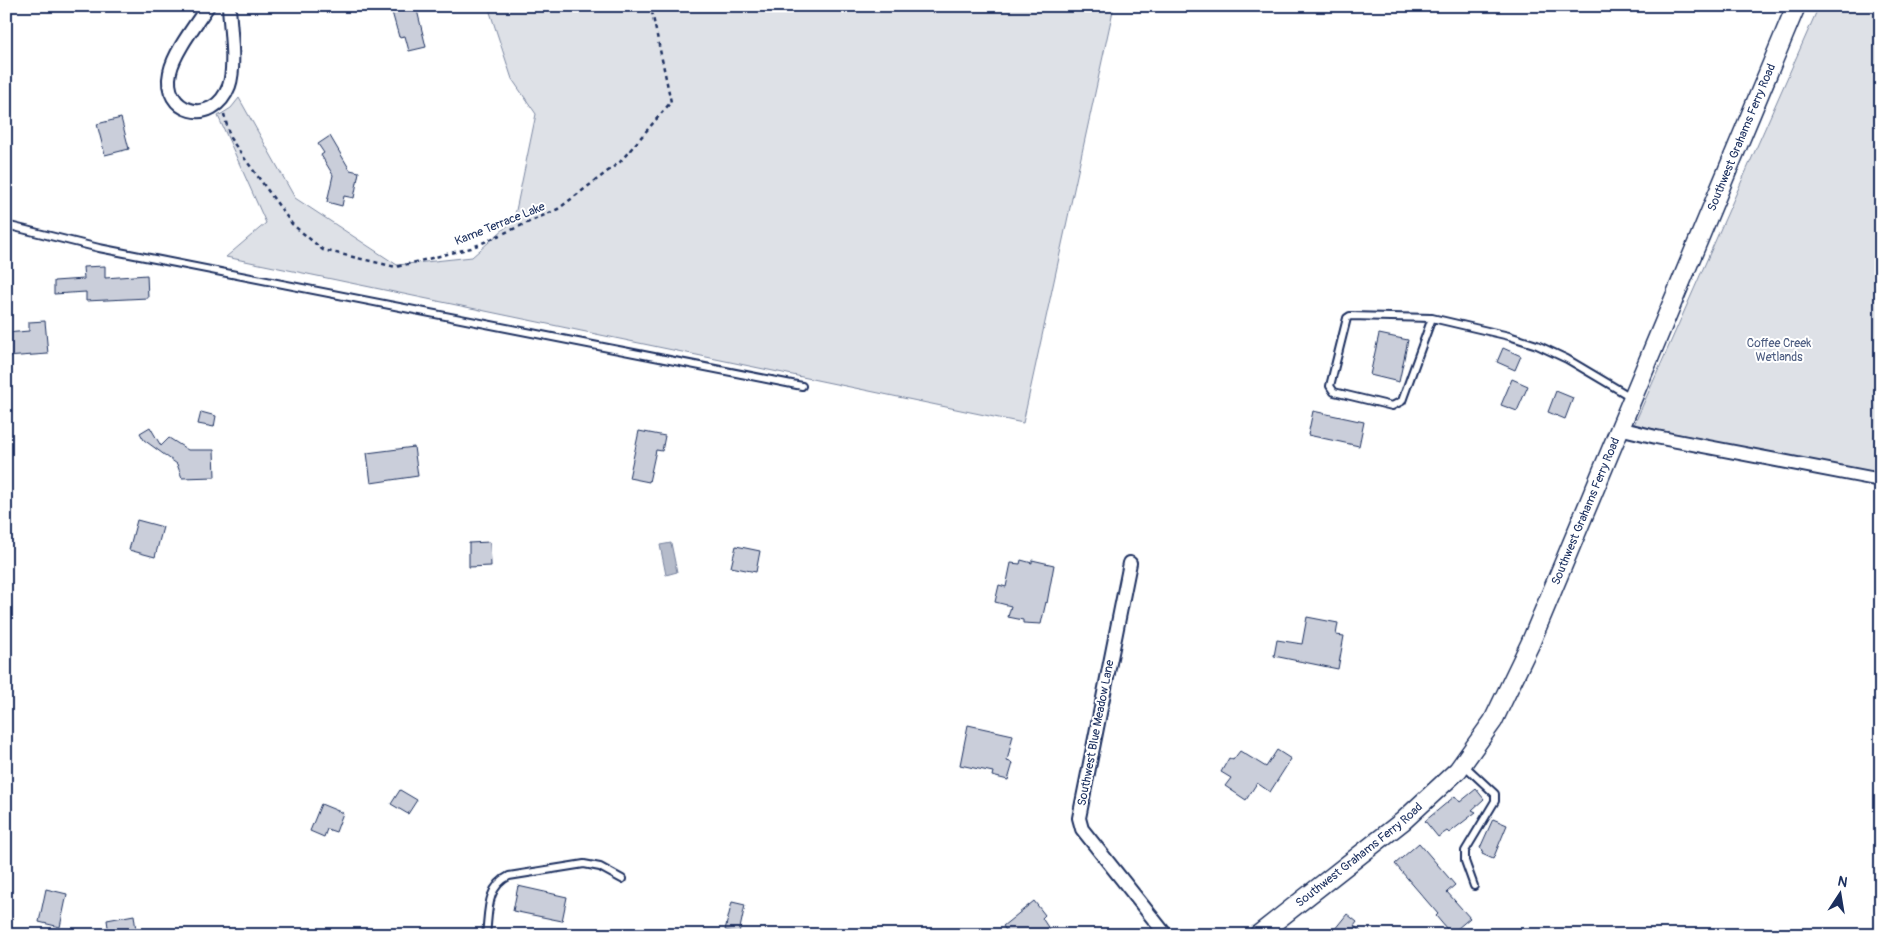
<svg xmlns="http://www.w3.org/2000/svg" width="1887" height="941" font-family="Pangolin,sans-serif">
	<style>
		.green { fill: #dee1e7; stroke: #7c88a2 }
		.water { fill: #b5bbca; stroke: #77839f }
		.building { fill: #caceda; stroke: #1b2f5e }
		.lines { fill: none; stroke-linecap: round; stroke-linejoin: round }
		.service-casing { stroke: #1b2f5e; stroke-width: 10 }
		.minor-casing { stroke: #1b2f5e; stroke-width: 16 }
		.secondary-casing { stroke: #1b2f5e; stroke-width: 21 }
		.path { stroke: #1b2f5e; stroke-width: 2.5; stroke-dasharray: 4 4; stroke-linecap: butt }
		.service { stroke: #fff; stroke-width: 6 }
		.minor { stroke: #fff; stroke-width: 12 }
		.secondary { stroke: #fff; stroke-width: 18 }
		.labels { text-anchor: middle; dominant-baseline: central; stroke-width: 4; stroke-linejoin: round; paint-order: stroke }
		.street-label { font-size: 12px; fill: #1b2f5e; stroke: #fff }
		.park-label { font-size: 12px; fill: #4c5c80; stroke: #fff }
	</style>
	<rect width="100%" height="100%" fill="#fff"/>
	<filter id="ink" filterUnits="userSpaceOnUse"><feTurbulence type="fractalNoise" baseFrequency=".02" numOctaves="2"/><feDisplacementMap in="SourceGraphic" scale="10" xChannelSelector="R" yChannelSelector="G"/><feConvolveMatrix kernelMatrix="1 2 1 2 8 2 1 2 1" color-interpolation-filters="sRGB"/></filter>
	<g filter="url(#ink)">
		<g class="green">
			<polygon points="488,6 1114,6 1023,423 226,257 266,223 218,116 231,108 239,98 295,198 397,265 472,257 514,220 536,114 512,79"/>
			<polygon points="1819,6 1881,6 1881,475 1634,425"/>
		</g>
		<polygon class="water" points="671,543 677,572 666,575 660,545"/>
		<g class="building">
			<polygon points="409,6 416,6 426,47 409,51 405,36 399,37 392,12"/>
			<polygon points="121,118 129,149 105,155 97,124"/>
			<polygon points="330,136 350,170 359,172 354,198 344,196 342,206 327,202 333,175 321,155 324,153 318,144"/>
			<polygon points="105,266 105,278 147,275 148,298 86,301 86,292 54,294 54,281 84,279 83,267"/>
			<polygon points="45,321 48,354 6,357 6,333 29,331 29,322"/>
			<polygon points="1379,334 1408,340 1399,382 1370,375"/>
			<polygon points="1503,348 1521,356 1515,370 1497,362"/>
			<polygon points="1512,379 1528,386 1517,411 1501,405"/>
			<polygon points="1556,391 1573,398 1565,419 1548,412"/>
			<polygon points="1313,411 1364,422 1359,446 1308,435"/>
			<polygon points="201,412 216,416 214,427 198,424"/>
			<polygon points="150,427 161,446 169,438 188,450 214,450 215,477 182,478 177,464 144,440 140,433"/>
			<polygon points="639,431 665,436 662,451 656,450 649,482 629,478"/>
			<polygon points="414,447 418,476 371,483 367,453"/>
			<polygon points="137,520 163,527 155,557 129,550"/>
			<polygon points="490,542 491,566 469,567 469,543"/>
			<polygon points="736,546 760,551 756,572 731,567"/>
			<polygon points="1021,560 1032,563 1032,560 1054,565 1047,603 1046,602 1041,624 1023,623 1023,620 1008,617 1011,606 995,602 999,585 1006,587 1011,563 1020,564"/>
			<polygon points="1307,617 1338,623 1336,635 1344,636 1338,669 1274,656 1277,640 1302,644"/>
			<polygon points="968,725 1013,735 1007,761 1013,763 1008,780 992,776 993,772 960,765"/>
			<polygon points="1277,750 1291,759 1270,792 1257,783 1246,800 1225,786 1231,778 1221,772 1229,758 1233,760 1240,751 1266,767"/>
			<polygon points="1476,789 1484,799 1472,810 1476,812 1449,833 1447,831 1438,837 1425,821 1455,796 1460,802"/>
			<polygon points="400,790 417,800 408,814 391,804"/>
			<polygon points="321,804 343,813 336,832 327,829 324,837 310,831"/>
			<polygon points="1493,819 1507,825 1493,859 1482,854 1483,850 1480,848"/>
			<polygon points="1419,843 1455,885 1447,892 1470,918 1451,934 1436,916 1438,914 1395,864"/>
			<polygon points="518,886 567,897 562,921 513,911"/>
			<polygon points="46,889 67,894 60,927 39,922"/>
			<polygon points="1034,901 1045,915 1042,918 1053,935 1009,935 1003,926"/>
			<polygon points="732,902 745,905 739,933 725,930"/>
			<polygon points="1347,914 1357,922 1354,926 1366,935 1330,935"/>
			<polygon points="134,915 136,930 109,934 107,920"/>
		</g>
		<g class="lines">
			<defs>
				<g id="service">
					<polyline points="6,225 99,248 802,386"/>
					<polyline points="1432,318 1402,401 1392,406 1334,392 1330,386 1347,318 1350,316 1432,318 1509,336 1537,345 1567,359 1631,397"/>
					<polyline points="1464,765 1495,794 1495,801 1465,851 1465,861 1474,886"/>
					<path d="M486 935C489 912 486 887 509 876L584 864 600 867 622 879"/>
				</g>
				<g id="minor">
					<path d="M208 6C197 23 174 52 170 72 161 112 213 129 229 86 236 66 230 28 229 6"/>
					<polyline points="1619,428 1656,437 1881,480"/>
					<polyline points="1130,563 1079,818 1082,829 1166,935"/>
				</g>
				<g id="secondary">
					<path id="s1" d="M1258 935 1403 821 1458 770 1493 721 1530 644 1796 6"/>
				</g>
			</defs>
			<use href="#service" class="service-casing"/>
			<use href="#minor" class="minor-casing"/>
			<use href="#secondary" class="secondary-casing"/>
			<polyline class="path" points="224,114 230,138 292,224 323,250 396,267 471,248 558,209 620,162 671,102 652,12 653,6"/>
			<use href="#service" class="service"/>
			<use href="#minor" class="minor"/>
			<use href="#secondary" class="secondary"/>
		</g>
	</g>
	<g class="labels">
		<g class="street-label">
			<text stroke="none"><textPath href="#s1" startOffset="954">Southwest Grahams Ferry Road</textPath></text>
			<text transform="translate(500 224) rotate(-22)">Kame Terrace Lake</text>
			<text stroke="none"><textPath href="#s1" startOffset="549">Southwest Grahams Ferry Road</textPath></text>
			<text transform="translate(1096 733) rotate(-79)">Southwest Blue Meadow Lane</text>
			<text stroke="none"><textPath href="#s1" startOffset="129">Southwest Grahams Ferry Road</textPath></text>
		</g>
		<g class="park-label">
			<text x="1779" y="343">Coffee Creek<tspan x="1779" dy="14">Wetlands</tspan></text>
		</g>
	</g>
	<rect width="1887" height="941" fill="none" stroke="#fff" stroke-width="25"/>
	<rect x="12" y="12" width="1862" height="916" fill="none" stroke="#1b2f5e" stroke-width="2" filter="url(#ink)"/>
	<g transform="translate(1840 894) rotate(12)" stroke="#ffffff" stroke-width="4" paint-order="stroke">
	<path d="M0-4L9 19L0 12L-9 19Z" fill="#1b2f5e"/>
	<text y="-8" font-size="14" font-weight="bold" text-anchor="middle" fill="#1b2f5e">N</text>
	</g>
</svg>
